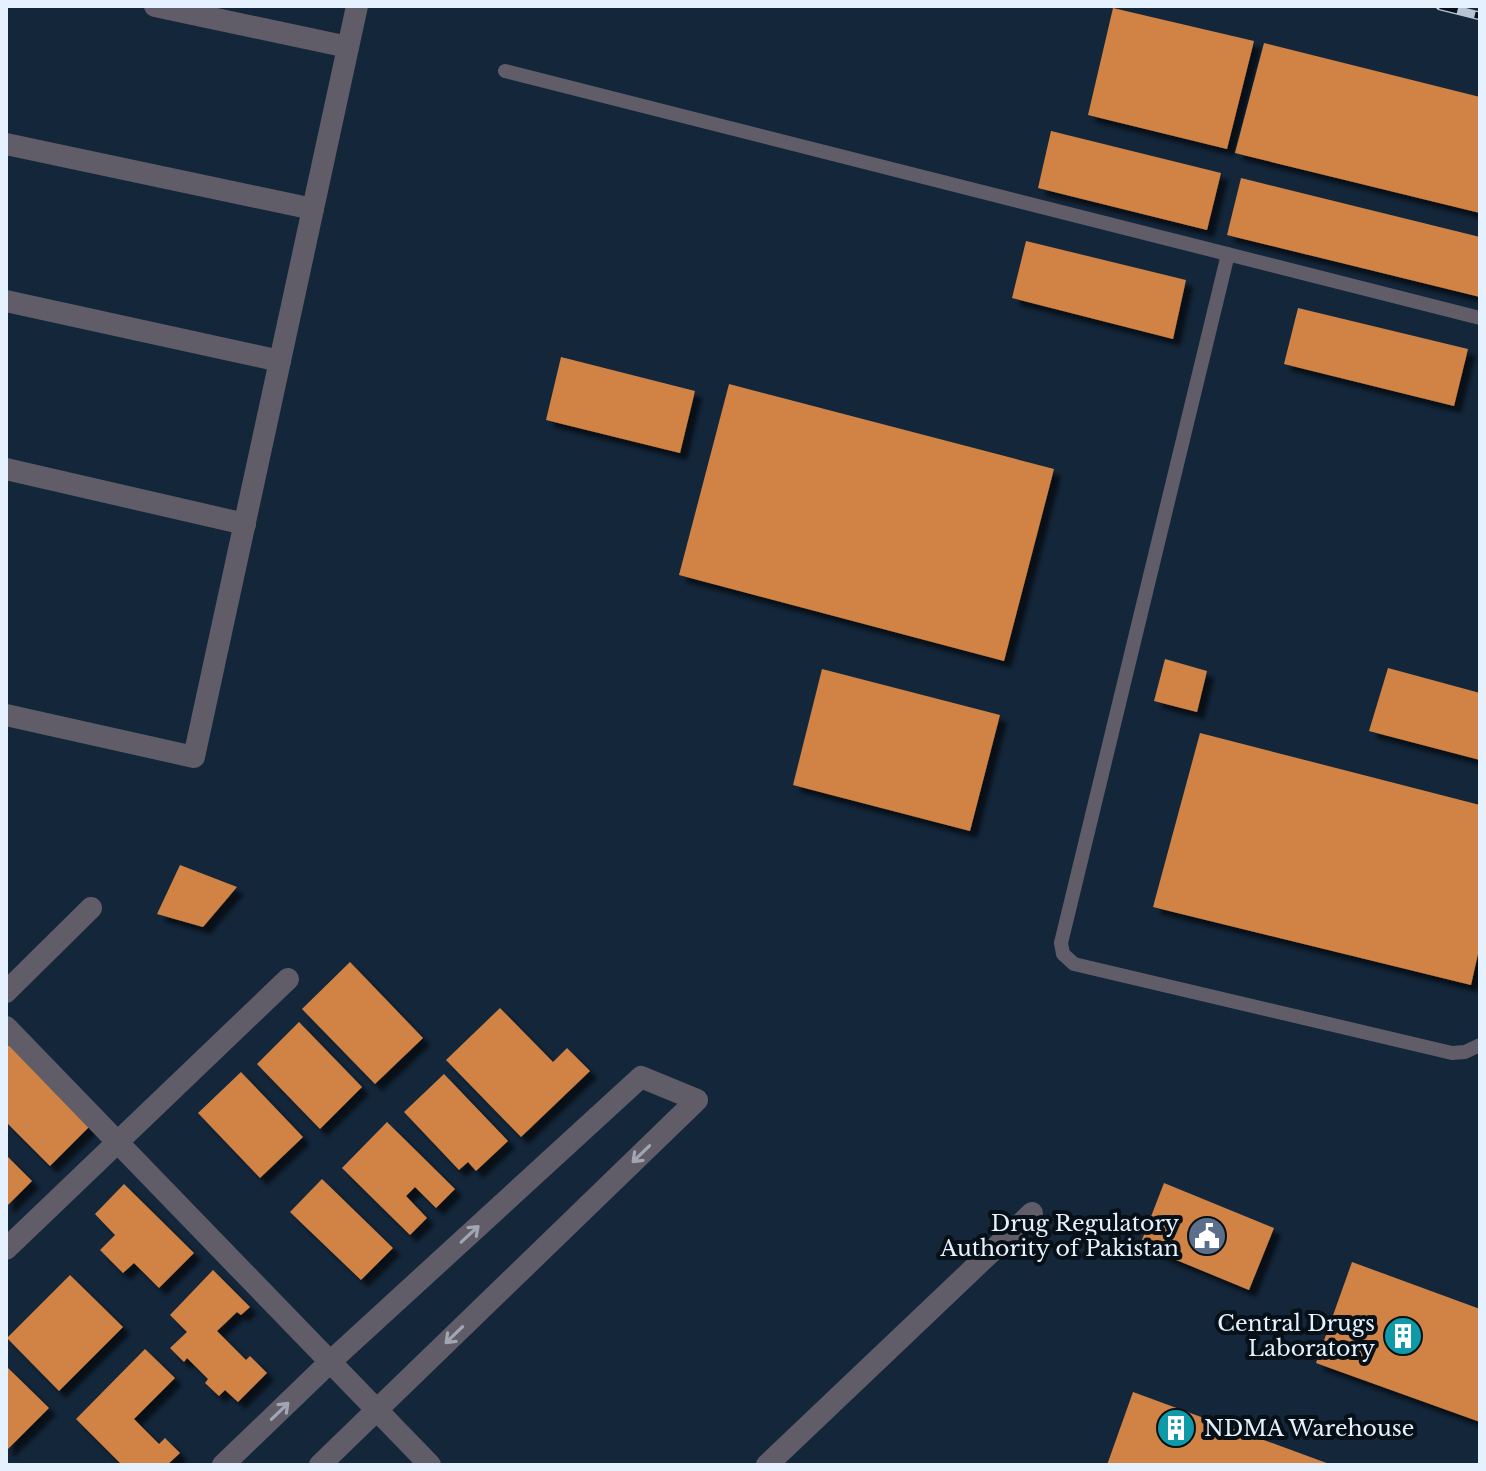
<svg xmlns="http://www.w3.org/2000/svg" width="1486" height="1471" font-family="'Libre Baskerville',serif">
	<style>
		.building { fill: #d08344; filter: url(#shadow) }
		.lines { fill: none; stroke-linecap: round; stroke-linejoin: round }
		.service { stroke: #605c68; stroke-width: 14 }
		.minor { stroke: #605c68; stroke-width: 22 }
		.rail-casing { stroke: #b6c3d3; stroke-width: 9 }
		.rail { stroke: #070f17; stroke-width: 6; stroke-dasharray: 18; stroke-linecap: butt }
		.oneway { stroke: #a2a6b4 }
		.labels { text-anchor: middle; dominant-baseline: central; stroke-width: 8; stroke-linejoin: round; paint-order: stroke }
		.poi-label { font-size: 22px; fill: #e5f1ff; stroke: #070f17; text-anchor: end }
	</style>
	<defs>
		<filter id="shadow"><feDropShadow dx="7" dy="7" stdDeviation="2" flood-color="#0009"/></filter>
	</defs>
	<rect width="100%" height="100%" fill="#13263a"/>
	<g class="building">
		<polygon points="1113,8 1254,41 1227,149 1088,115"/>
		<polygon points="1264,43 1480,97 1480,213 1235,153"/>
		<polygon points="1051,131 1221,173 1207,230 1038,188"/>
		<polygon points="1241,178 1480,237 1480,297 1227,235"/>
		<polygon points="1026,241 1186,280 1173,339 1012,298"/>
		<polygon points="1298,308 1468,349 1454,406 1284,364"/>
		<polygon points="561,357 695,391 680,453 546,420"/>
		<polygon points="729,384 1054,469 1004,661 679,575"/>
		<polygon points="1165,659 1207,671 1197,712 1154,701"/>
		<polygon points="1388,668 1480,693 1480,760 1369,731"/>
		<polygon points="822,669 1000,715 970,831 793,785"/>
		<polygon points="1200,733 1480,805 1480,945 1471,985 1153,907"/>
		<polygon points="180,865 237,887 203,927 157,914"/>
		<polygon points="350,962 423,1038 375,1084 302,1009"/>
		<polygon points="500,1008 553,1062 567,1048 590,1071 521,1137 446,1060"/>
		<polygon points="299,1022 362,1087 320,1129 257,1064"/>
		<polygon points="9,1045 90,1126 50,1166 6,1122 6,1048"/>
		<polygon points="241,1072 303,1137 260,1178 198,1113"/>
		<polygon points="444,1074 508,1141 476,1171 468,1162 459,1170 404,1112"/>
		<polygon points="387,1122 455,1189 436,1208 415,1187 406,1196 427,1218 410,1235 342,1168"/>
		<polygon points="6,1155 32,1181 6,1207"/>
		<polygon points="322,1179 393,1248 361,1280 290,1212"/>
		<polygon points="1164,1183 1274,1228 1249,1290 1140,1245"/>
		<polygon points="124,1184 194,1253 159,1288 134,1263 123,1273 100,1250 115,1235 95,1214"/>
		<polygon points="1352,1262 1480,1309 1480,1422 1316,1363"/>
		<polygon points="213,1270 250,1307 241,1315 237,1312 217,1331 246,1360 250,1356 267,1373 238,1402 225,1390 219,1396 205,1383 208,1379 187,1358 184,1362 170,1348 187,1332 170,1315"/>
		<polygon points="70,1275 123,1327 59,1391 7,1338"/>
		<polygon points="145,1349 175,1378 134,1419 159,1444 165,1438 180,1453 167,1465 122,1465 76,1419"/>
		<polygon points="6,1366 49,1408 6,1451"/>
		<polygon points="1133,1392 1332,1465 1107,1465"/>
	</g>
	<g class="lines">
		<g class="service">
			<polyline points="505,71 1480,318"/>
			<polyline points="1228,254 1061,943 1063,954 1074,964 1452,1053 1465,1052 1480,1045"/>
		</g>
		<g class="minor">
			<polyline points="155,6 348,47"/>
			<polyline points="6,144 313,209"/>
			<polyline points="6,301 280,361"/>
			<polyline points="6,469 245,524"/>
			<polyline points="6,715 194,757 357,6"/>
			<polyline points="6,992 91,908"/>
			<polyline points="6,1027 430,1465"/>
			<polyline points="6,1249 288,979"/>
			<polyline points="223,1465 330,1362 641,1077 697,1100 320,1465"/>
			<polyline points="767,1465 1032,1213"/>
		</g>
		<defs>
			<polyline id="rail" points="1440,6 1480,16"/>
		</defs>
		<use href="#rail" class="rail-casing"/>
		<use href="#rail" class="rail"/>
	</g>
	<defs><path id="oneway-shaft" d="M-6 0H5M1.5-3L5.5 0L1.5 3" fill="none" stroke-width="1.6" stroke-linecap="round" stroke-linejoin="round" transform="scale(2)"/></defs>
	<g class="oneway">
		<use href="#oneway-shaft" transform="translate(641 1154) rotate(136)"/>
		<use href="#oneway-shaft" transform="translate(470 1234) rotate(-43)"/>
		<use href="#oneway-shaft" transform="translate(454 1335) rotate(136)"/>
		<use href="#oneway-shaft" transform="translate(280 1411) rotate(-44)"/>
	</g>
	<defs>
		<symbol id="civic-disc" viewBox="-11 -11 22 22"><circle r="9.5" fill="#5c6f8a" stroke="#070f17"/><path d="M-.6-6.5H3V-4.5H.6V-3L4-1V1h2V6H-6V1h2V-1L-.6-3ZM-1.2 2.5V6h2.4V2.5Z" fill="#fff"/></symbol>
		<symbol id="building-disc" viewBox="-11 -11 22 22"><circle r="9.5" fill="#0f9aa8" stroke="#070f17"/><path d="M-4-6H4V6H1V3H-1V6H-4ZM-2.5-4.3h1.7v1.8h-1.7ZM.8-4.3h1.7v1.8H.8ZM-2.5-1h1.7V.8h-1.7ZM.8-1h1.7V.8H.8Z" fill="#fff"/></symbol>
	</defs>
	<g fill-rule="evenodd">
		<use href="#civic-disc" x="1185" y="1214" width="44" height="44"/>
		<use href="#building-disc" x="1381" y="1314" width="44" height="44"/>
		<use href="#building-disc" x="1154" y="1406" width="44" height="44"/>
	</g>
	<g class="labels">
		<g class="poi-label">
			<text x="1179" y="1223">Drug Regulatory<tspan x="1179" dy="25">Authority of Pakistan</tspan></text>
			<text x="1375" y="1323">Central Drugs<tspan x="1375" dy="25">Laboratory</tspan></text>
			<text x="1204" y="1428" text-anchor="start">NDMA Warehouse</text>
		</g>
	</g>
	<rect width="1486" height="1471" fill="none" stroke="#e5f1ff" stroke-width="16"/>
</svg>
